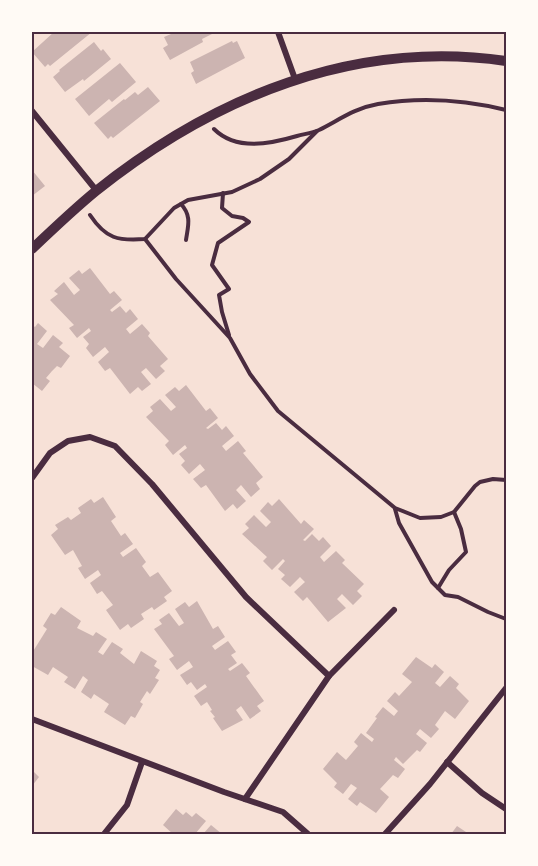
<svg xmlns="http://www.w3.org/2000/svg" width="538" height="866" font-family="'Space Grotesk',sans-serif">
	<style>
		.building { fill: #ccb4b1 }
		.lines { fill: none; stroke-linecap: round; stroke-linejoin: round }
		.path { stroke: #4a2c40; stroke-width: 4 }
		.minor { stroke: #4a2c40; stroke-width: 6 }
		.tertiary { stroke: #4a2c40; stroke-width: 10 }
		.neatline { fill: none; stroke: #4a2c40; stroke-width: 2 }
	</style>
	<rect width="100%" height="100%" fill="#f7e1d7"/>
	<g class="building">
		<polygon points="54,32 92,32 50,66 48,64 45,67 32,52"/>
		<polygon points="170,32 216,32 202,39 203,42 170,60 163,48 168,45 164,37 171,34"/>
		<polygon points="232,41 233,43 237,41 245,58 196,84 191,73 194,71 190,62"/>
		<polygon points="94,42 101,51 103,49 111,59 84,81 83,79 65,92 53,77 60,71 59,70"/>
		<polygon points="120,63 136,82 112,102 109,99 89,116 75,99"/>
		<polygon points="148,87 160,101 113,138 111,136 108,139 94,123 124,99 125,100 135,92 138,95"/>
		<polygon points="32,170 45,186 32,196"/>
		<polygon points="90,268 110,294 114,291 122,300 110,310 112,312 120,306 126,313 130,309 138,319 126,329 130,334 142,324 150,333 148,336 168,359 160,366 165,371 156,379 146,368 141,372 151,384 142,391 138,387 130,394 110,368 105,371 98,362 109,352 105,347 93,357 86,348 89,344 83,337 91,331 89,328 77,338 69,328 74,325 50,300 58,294 54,291 64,282 74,295 80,290 69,278 79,270 82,274"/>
		<polygon points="38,323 47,331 37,344 43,348 53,335 63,343 59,347 70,356 61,368 57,366 52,371 46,378 50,381 42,391 32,383 32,325 35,327"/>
		<polygon points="186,385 206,411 210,408 218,418 206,428 208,429 216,423 222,430 226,426 234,436 222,446 226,451 238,441 246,451 243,453 263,477 256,483 260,489 251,497 241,485 236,490 246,501 237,509 233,504 225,511 206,485 201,488 193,479 205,470 200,464 189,474 181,465 185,461 179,454 187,448 185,445 173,455 165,445 169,441 146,417 153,411 150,407 160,399 171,411 176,407 165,395 175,387 179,391"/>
		<polygon points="103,497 116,517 111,521 121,536 125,533 133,544 120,553 123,557 136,548 146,562 142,566 150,577 158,572 172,591 164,597 167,601 154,610 152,607 141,614 144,619 131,628 128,624 120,630 106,610 113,605 102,591 97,594 90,583 101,575 98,570 85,579 78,568 82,566 73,550 65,555 51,535 58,529 55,525 68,517 71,520 81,513 78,508 91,499 94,503"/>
		<polygon points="279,499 301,524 304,520 314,529 303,540 305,541 312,534 319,541 323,537 331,546 320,557 324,562 336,551 345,560 342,563 364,584 357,591 362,596 353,605 342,594 337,599 346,608 328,622 307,597 303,601 294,592 305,582 300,577 290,587 281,579 285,575 278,569 285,561 283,559 272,570 263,561 267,557 242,534 249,528 245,524 254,515 266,527 271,522 260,511 268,502 272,506"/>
		<polygon points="197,601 213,629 218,626 225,637 212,646 215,650 228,641 236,652 231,655 237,663 228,669 230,671 242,663 250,673 246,676 264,701 257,706 261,711 250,719 241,706 236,710 243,720 222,731 213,718 215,717 210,711 212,710 207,702 201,706 194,696 207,687 205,684 197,690 191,682 187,685 180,675 193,667 189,661 177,670 169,659 174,656 154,629 162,624 159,620 169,613 179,626 184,623 175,609 185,602 189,607"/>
		<polygon points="61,607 81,621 77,628 93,636 96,632 107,639 98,652 103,655 112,642 123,649 120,653 134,664 141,651 157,661 154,666 160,670 155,678 159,680 150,694 147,691 140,702 143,704 135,718 131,716 125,725 104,712 109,704 94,694 91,699 81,692 88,680 83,676 75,689 64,682 68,677 53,667 48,675 32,666 32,653 47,629 43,626 51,613 55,615"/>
		<polygon points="416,657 432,668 435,664 444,672 435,683 440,687 450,676 459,684 456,688 469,701 455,719 445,711 435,725 439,729 431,738 420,729 416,734 427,743 420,752 417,750 403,764 396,757 394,760 405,769 398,778 393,775 380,789 389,797 376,813 360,802 357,806 348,799 357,788 351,784 343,794 334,787 337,783 323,769 337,752 346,760 358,746 354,742 361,733 372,742 374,739 366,733 377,718 375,717 383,707 394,716 398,711 387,701 395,692 399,696 412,682 402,674"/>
		<polygon points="32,770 39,777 32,786"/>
		<polygon points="176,809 183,815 186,812 192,817 196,813 206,821 195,834 173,834 163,825"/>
		<polygon points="211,825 222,834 203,834"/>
		<polygon points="457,826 469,834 451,834"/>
	</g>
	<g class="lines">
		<g class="path">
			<path d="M214 129C236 151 270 144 297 136 304 134 312 133 319 130 339 120 355 108 378 104 420 97 465 100 506 110"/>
			<polyline points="223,193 222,208 232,216 243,218 249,222 218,243 212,265 229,289 219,295 222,312 229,335"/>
			<path d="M181 204C192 216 188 226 186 240"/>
			<path d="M90 215C106 239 118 241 145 239L174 208 188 200 232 192 260 179 289 159 317 131"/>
			<polyline points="145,239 176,279 230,338 250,374 278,411 395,508 420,518 441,517 454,512 475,486 480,482 493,479 506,480"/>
			<polyline points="395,509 399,523 432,582 445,595 458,597 488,612 506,619"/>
			<polyline points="438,588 449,570 466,552 461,529 454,512"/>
		</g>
		<g class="minor">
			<polyline points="278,32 295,79"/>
			<polyline points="32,111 96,190"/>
			<polyline points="32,478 50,453 68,441 90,437 115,446 152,484 246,597 329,676"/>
			<polyline points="32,719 224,792 283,812 308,834"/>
			<polyline points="447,762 482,793 506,809"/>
			<polyline points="245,799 329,676 394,610"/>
			<polyline points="104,834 127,805 142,762"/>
			<polyline points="385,834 430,784 506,688"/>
		</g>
		<path class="tertiary" d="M32 249C53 229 74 209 96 191 214 97 354 39 506 61"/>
	</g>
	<rect width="538" height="866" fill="none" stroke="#fffaf5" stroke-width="66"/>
	<rect x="33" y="33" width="472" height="800" class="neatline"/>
</svg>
